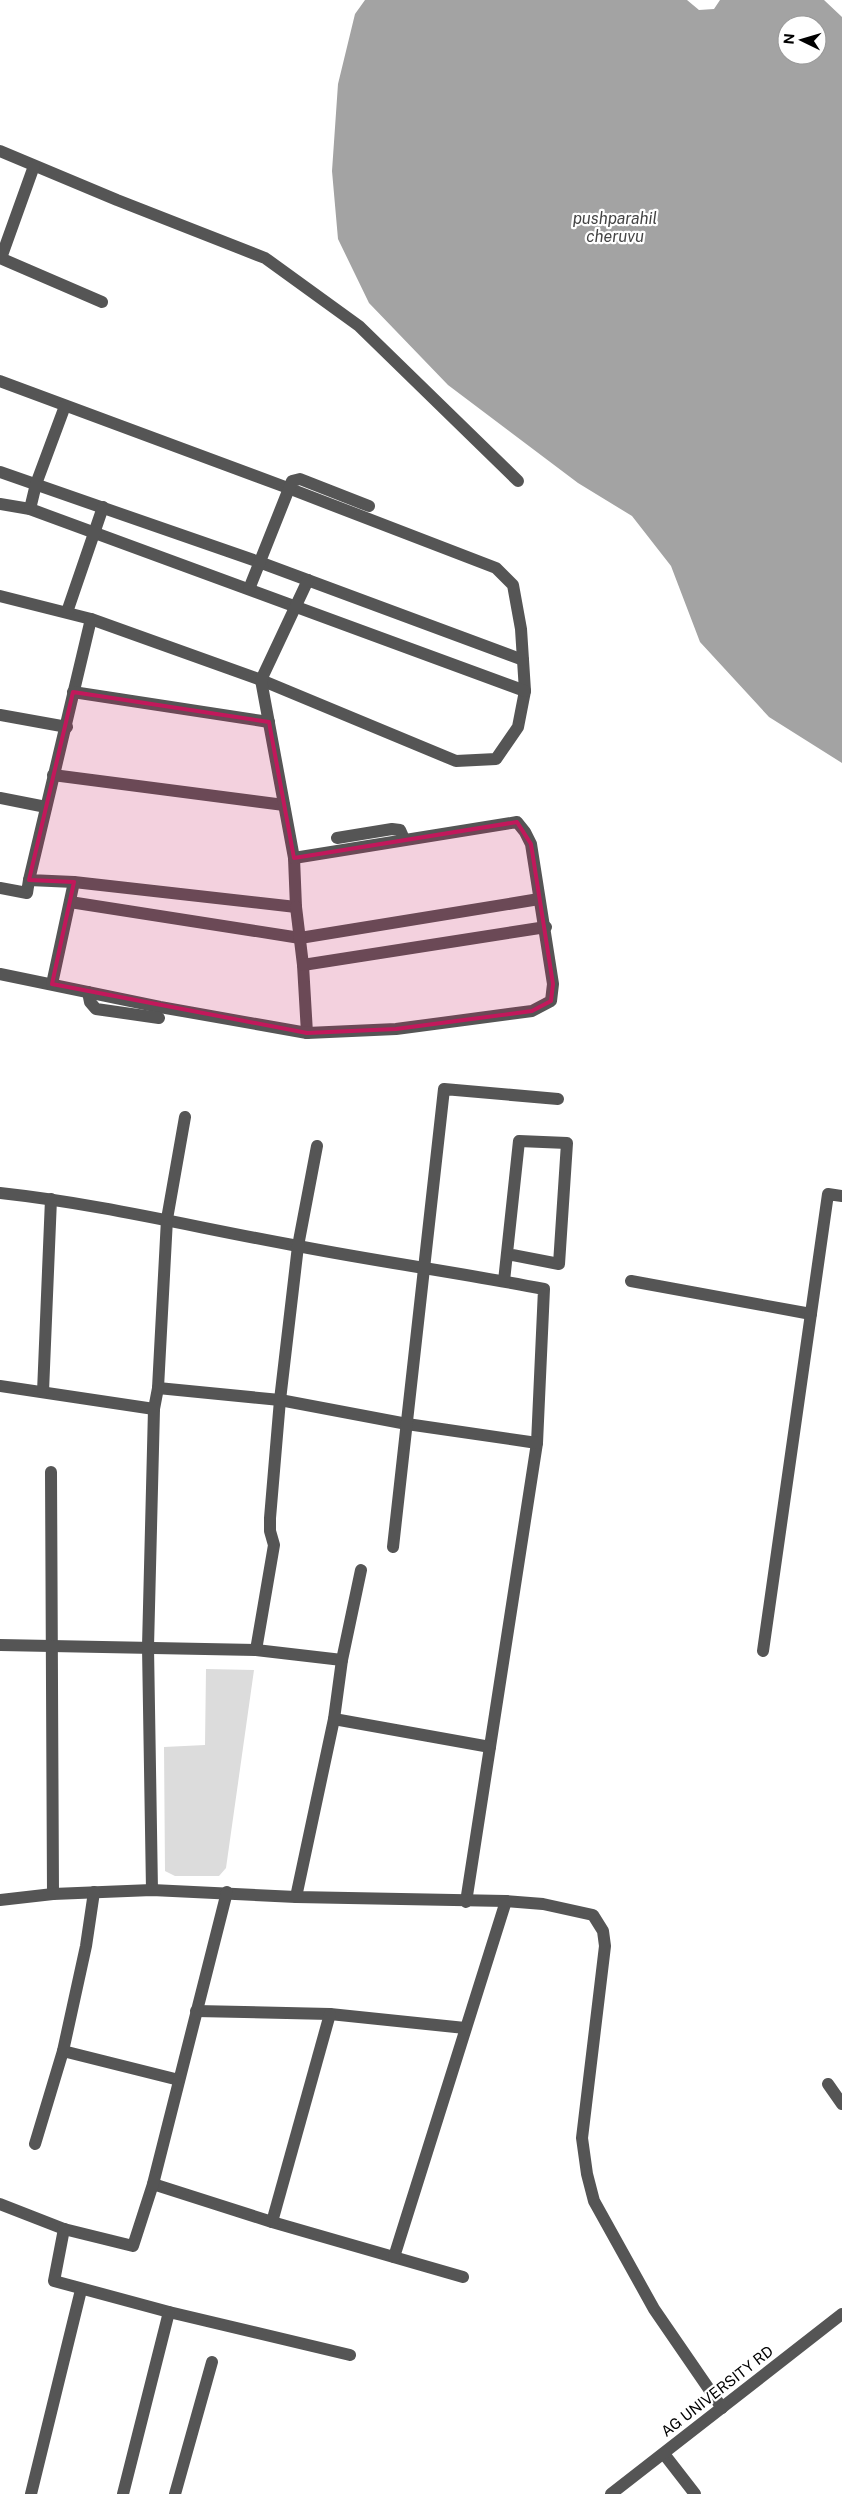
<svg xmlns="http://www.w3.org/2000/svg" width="842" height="2494" font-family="'Public Sans',sans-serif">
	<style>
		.green { fill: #dcdcdc }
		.water { fill: #a3a3a3; fill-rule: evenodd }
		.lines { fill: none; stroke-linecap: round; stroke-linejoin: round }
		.minor { stroke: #555; stroke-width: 12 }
		.marked { fill: #c2185b; fill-opacity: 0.2; stroke: #c2185b; stroke-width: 4; stroke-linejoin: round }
		.labels { text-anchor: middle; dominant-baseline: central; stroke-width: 4.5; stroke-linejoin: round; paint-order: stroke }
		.street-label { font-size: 15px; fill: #000; stroke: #fff }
		.water-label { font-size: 16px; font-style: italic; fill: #444; stroke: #fff }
	</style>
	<rect width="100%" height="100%" fill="#fff"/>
	<polygon class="green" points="206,1669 254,1670 226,1868 219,1876 175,1876 165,1871 164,1747 205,1745"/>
	<path class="water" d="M365 0H687L699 10 714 9 720 0H824L842 17V763L769 717 700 642 671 566 632 516 578 483 448 385 369 303 338 239 332 171 338 84 355 14ZM787 25H817V55H787Z"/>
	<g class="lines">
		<g class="minor">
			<polyline points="0,151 117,200 265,258 359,326 518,481"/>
			<polyline points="0,258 102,302"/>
			<polyline points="1,258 34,166"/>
			<polyline points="0,381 288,488 496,568 513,585 521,629 525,691 518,727 496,759 456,761 261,680 91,619 0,596"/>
			<polyline points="0,472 259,562 523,660"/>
			<polyline points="0,504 30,509 525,691"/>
			<polyline points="30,509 36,484 65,406"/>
			<polyline points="249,589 292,481 300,479 369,506"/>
			<polyline points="67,612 103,507"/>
			<polyline points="91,619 29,880 74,882 296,907 294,858"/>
			<polyline points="73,692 269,722"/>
			<polyline points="0,715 67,727"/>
			<polyline points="53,775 284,805"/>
			<polyline points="0,798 46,807"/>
			<polyline points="337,838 392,829 400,830 404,839"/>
			<polyline points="0,888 27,893 29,880"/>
			<polyline points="70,902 300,938 539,899"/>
			<polyline points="296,907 303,965 307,1033"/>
			<polyline points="303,965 546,927"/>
			<polyline points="0,974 160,1007 307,1033 396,1029 532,1011 551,1001 553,984 531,844 525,832 517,822 294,858 261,680 308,580"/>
			<polyline points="52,984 74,882"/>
			<polyline points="88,992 90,1002 96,1009 159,1018"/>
			<path d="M0 1193C101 1204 198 1228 298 1246 380 1262 462 1273 544 1289L537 1443 466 1902"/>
			<polyline points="504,1281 519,1141 567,1143 559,1264 507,1254"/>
			<polyline points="631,1281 811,1314"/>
			<polyline points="0,1386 154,1409"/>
			<polyline points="158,1388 280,1400 407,1424 537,1443"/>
			<polyline points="43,1392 51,1199"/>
			<polyline points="51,1472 53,1894"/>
			<polyline points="393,1547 444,1089 558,1099"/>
			<polyline points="0,1645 256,1650 342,1660"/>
			<polyline points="256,1650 274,1545 270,1531 270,1518 280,1400 298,1246 317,1146"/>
			<polyline points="763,1651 828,1194 842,1196"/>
			<polyline points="334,1719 490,1747"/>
			<polyline points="152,1890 148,1647 154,1409 158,1388 167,1219 185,1117"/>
			<polyline points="296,1897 334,1719 342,1660 361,1570"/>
			<polyline points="0,1900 53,1894 152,1890 296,1897 506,1901 543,1904 593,1915 603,1931 605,1946 582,2138 587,2174 594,2201 654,2309 722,2408"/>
			<polyline points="196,2011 330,2014 465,2028"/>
			<polyline points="63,2051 179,2080"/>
			<polyline points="828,2084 842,2104"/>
			<polyline points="35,2144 63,2051 86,1946 94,1892"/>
			<polyline points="153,2184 272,2222 463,2277"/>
			<polyline points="0,2204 64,2229 133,2246 153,2184 227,1892"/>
			<polyline points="272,2222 330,2014"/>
			<polyline points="64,2229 54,2281 169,2312 350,2355"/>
			<polyline points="394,2257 506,1901"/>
			<polyline points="664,2454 695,2494"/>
			<polyline points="31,2494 81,2290"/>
			<polyline points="123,2494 169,2312"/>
			<polyline points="175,2494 212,2362"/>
			<polyline points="611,2494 842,2314"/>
		</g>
	</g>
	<path class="marked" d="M73 692 269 722 294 858 517 822 531 844 553 984 551 1001 532 1011 396 1029 307 1033 52 984 74 882 29 880Z"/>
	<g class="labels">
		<g class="street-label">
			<text transform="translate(717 2391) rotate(-38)">AG UNIVERSITY RD</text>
		</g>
		<g class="water-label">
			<text x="615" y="218">pushparahil<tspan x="615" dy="18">cheruvu</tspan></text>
		</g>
	</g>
	<g transform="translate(802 40) rotate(275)"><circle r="24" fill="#ffffff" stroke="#999999"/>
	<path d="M0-4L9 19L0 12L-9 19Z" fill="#000000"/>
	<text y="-8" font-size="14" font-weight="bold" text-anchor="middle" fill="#000000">N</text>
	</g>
</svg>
